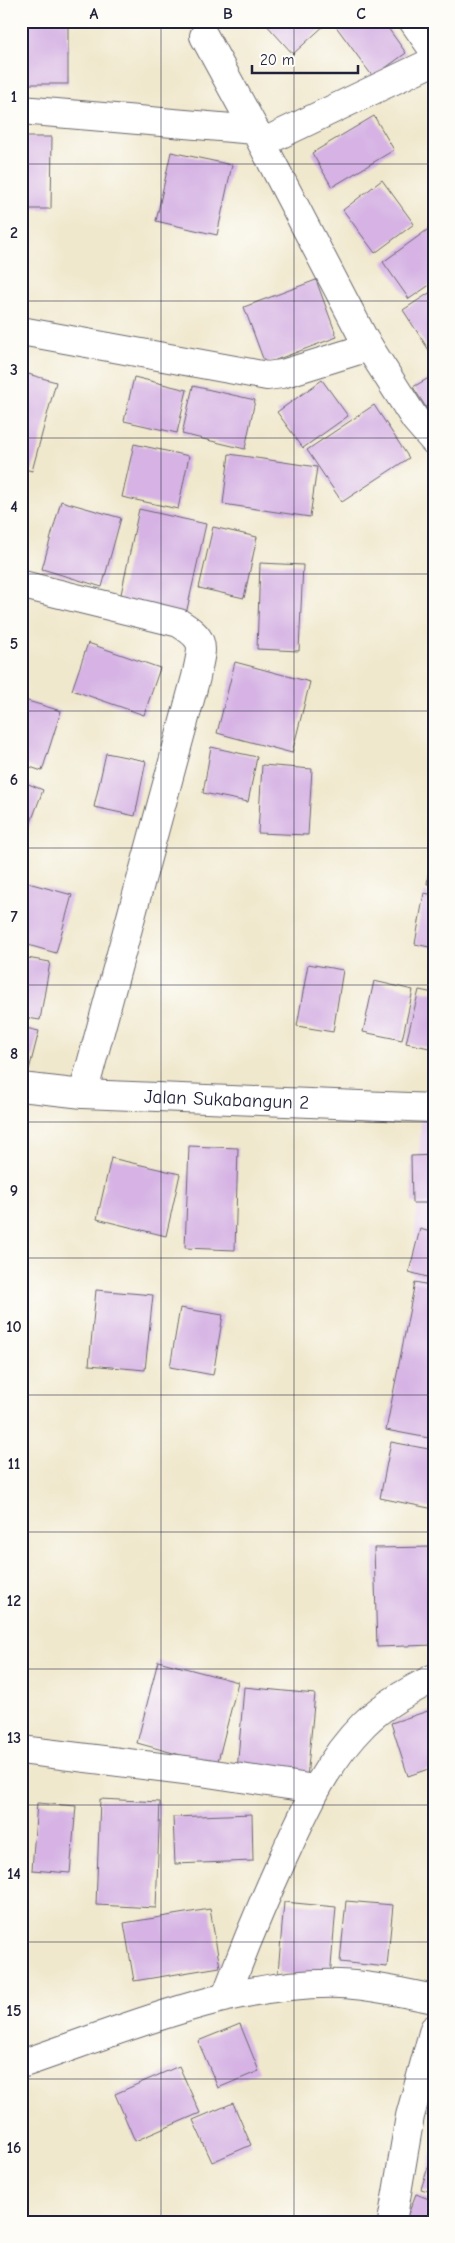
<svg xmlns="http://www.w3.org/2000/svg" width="455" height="2243" font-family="'Comic Neue',sans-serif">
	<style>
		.built { fill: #e8d2ee }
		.building { fill: #d6b3e4 }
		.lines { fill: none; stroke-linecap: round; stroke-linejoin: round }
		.minor-casing { stroke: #6a676e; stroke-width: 30 }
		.minor { stroke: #fff; stroke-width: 28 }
		.grid { fill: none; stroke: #22223b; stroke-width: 1; stroke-opacity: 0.55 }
		.labels { text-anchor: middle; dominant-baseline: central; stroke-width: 4.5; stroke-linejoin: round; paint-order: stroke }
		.street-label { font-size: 19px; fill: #22223b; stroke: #fdfcf7 }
		.neatline { fill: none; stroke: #22223b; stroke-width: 2 }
		.grid-label { font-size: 16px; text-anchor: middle; font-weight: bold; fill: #22223b }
	</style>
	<rect width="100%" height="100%" fill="#fdfcf7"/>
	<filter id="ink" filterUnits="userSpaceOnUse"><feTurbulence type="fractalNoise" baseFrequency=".02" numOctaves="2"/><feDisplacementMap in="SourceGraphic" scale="10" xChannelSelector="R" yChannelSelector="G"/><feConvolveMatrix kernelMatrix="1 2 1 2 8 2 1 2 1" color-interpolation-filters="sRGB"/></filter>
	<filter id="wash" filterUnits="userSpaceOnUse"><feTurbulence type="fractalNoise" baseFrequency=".0096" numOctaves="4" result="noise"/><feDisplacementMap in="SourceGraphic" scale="20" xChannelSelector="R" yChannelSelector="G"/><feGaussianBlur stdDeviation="1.12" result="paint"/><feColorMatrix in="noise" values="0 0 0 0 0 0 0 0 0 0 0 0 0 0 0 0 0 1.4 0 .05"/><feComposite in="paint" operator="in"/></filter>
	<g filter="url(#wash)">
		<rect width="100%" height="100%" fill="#f0e8cd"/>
		<polygon class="built" points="421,1118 434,1118 434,1505 401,1502"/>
		<g id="blocks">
			<g class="building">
				<rect x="21" y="21" width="47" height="63"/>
				<polygon points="265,21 326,21 327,23 293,54 264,22"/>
				<polygon points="332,21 383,21 406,53 373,77"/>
				<polygon points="374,116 394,150 332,187 312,153"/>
				<polygon points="21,137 52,137 51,209 21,209"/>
				<polygon points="171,152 232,165 217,235 156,221"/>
				<polygon points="382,180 414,224 375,253 343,210"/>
				<polygon points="434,225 434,282 409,299 383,262"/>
				<polygon points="316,280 337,337 265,364 244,307"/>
				<polygon points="434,290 434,358 403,310"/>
				<polygon points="21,372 56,382 32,471 21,468"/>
				<polygon points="434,375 434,420 413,387"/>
				<polygon points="134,377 187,390 177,433 124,421"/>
				<polygon points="322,380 348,416 303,448 277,412"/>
				<polygon points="193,386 255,400 245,449 182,434"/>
				<polygon points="374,405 409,458 342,502 307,450"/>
				<polygon points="134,444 189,456 178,509 122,497"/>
				<polygon points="229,454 317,467 310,517 223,504"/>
				<polygon points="61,501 121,518 102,587 42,569"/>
				<polygon points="139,509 206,524 186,614 120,599"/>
				<polygon points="213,527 257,537 244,598 199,588"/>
				<polygon points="260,563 303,565 299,651 257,649"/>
				<polygon points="88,643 160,668 144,715 72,690"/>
				<polygon points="235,662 310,682 292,753 217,733"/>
				<polygon points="21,699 61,711 42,771 21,764"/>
				<polygon points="211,747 257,757 248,802 203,793"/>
				<polygon points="106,753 146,761 135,816 94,807"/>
				<polygon points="262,765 312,769 308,835 258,833"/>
				<polygon points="21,781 43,790 28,830 21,827"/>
				<polygon points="433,843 434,843 434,885 427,884"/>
				<polygon points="21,881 72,895 56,953 21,943"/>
				<polygon points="424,893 434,895 434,948 415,944"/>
				<polygon points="21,957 50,962 40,1020 21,1017"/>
				<polygon points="308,964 343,970 333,1032 297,1026"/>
				<polygon points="374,981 413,990 402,1040 363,1032"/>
				<polygon points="419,990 434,993 434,1049 406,1043"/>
				<polygon points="21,1027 39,1031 29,1070 21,1068"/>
				<polygon points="189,1146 238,1148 235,1250 185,1248"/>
				<polygon points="434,1155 434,1203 412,1203 411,1156"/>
				<polygon points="111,1158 180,1174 166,1236 97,1219"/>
				<polygon points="420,1229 434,1233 434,1279 409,1272"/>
				<polygon points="415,1282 434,1286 434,1439 386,1430"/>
				<polygon points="96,1290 153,1295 145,1370 89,1365"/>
				<polygon points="180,1308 223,1315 213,1375 170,1367"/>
				<polygon points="391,1442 434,1450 434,1509 380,1498"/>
				<polygon points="433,1547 434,1645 377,1647 374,1548"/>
				<polygon points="158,1661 238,1682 217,1765 137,1743"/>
				<polygon points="244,1687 315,1694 307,1778 237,1771"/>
				<polygon points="434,1709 434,1767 408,1776 391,1723"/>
				<polygon points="100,1799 160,1802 156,1908 96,1905"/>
				<polygon points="37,1803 76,1806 70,1873 32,1870"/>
				<polygon points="252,1814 253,1861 175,1864 173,1817"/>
				<polygon points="346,1901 393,1905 387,1967 340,1962"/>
				<polygon points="284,1902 336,1907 330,1978 278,1973"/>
				<polygon points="210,1909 220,1967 134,1981 124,1923"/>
				<polygon points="240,2024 259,2071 218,2088 198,2041"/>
				<polygon points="179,2066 200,2113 135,2141 115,2094"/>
				<polygon points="233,2103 251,2145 212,2162 193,2120"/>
				<polygon points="433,2152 434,2152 434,2193 421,2189"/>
				<polygon points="416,2194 434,2201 434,2222 405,2222"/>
			</g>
		</g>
	</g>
	<g filter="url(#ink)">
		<use href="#blocks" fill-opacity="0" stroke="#6a676e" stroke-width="1"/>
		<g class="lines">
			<defs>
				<g id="minor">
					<polyline points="413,21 434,51"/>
					<polyline points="204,36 255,130"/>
					<polyline points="21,110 255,130 364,339 415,419 434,441"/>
					<polyline points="262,143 434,61"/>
					<polyline points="21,331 267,376 282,374 369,347"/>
					<path d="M23 585 179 623C208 641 202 646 196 677L83 1094"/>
					<path id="s1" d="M21 1087 83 1094 434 1108"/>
					<polyline points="21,1750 201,1772 315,1789"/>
					<path d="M226 1996C244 1948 263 1902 284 1856 306 1808 326 1762 364 1724 384 1704 409 1691 434 1678"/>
					<path d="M21 2064C122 2030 233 1981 340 1984 371 1985 403 1993 434 1999"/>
					<polyline points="392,2222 410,2116 434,2029"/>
				</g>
			</defs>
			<use href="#minor" class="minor-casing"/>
			<use href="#minor" class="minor"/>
		</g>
	</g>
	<path class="grid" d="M161 21V2222M294 21V2222M21 164H434M21 301H434M21 438H434M21 574H434M21 711H434M21 848H434M21 985H434M21 1122H434M21 1258H434M21 1395H434M21 1532H434M21 1669H434M21 1805H434M21 1942H434M21 2079H434"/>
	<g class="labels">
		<g class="street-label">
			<text stroke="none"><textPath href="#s1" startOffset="206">Jalan Sukabangun 2</textPath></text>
		</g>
	</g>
	<rect width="455" height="2243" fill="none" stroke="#fdfcf7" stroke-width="55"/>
	<path d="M252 65v8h106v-8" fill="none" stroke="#22223b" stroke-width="2.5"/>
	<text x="260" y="65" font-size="15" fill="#22223b" stroke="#fdfcf7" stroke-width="4" paint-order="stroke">20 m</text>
	<rect x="28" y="28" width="400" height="2188" class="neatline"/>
	<g class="grid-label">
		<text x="94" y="19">A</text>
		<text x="228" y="19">B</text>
		<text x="361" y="19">C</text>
		<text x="14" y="102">1</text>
		<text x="14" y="238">2</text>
		<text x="14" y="375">3</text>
		<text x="14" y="512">4</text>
		<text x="14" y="649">5</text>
		<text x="14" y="785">6</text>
		<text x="14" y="922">7</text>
		<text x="14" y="1059">8</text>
		<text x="14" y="1196">9</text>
		<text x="14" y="1332">10</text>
		<text x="14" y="1469">11</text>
		<text x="14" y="1606">12</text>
		<text x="14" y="1743">13</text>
		<text x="14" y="1879">14</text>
		<text x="14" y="2016">15</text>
		<text x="14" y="2153">16</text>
	</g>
</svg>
